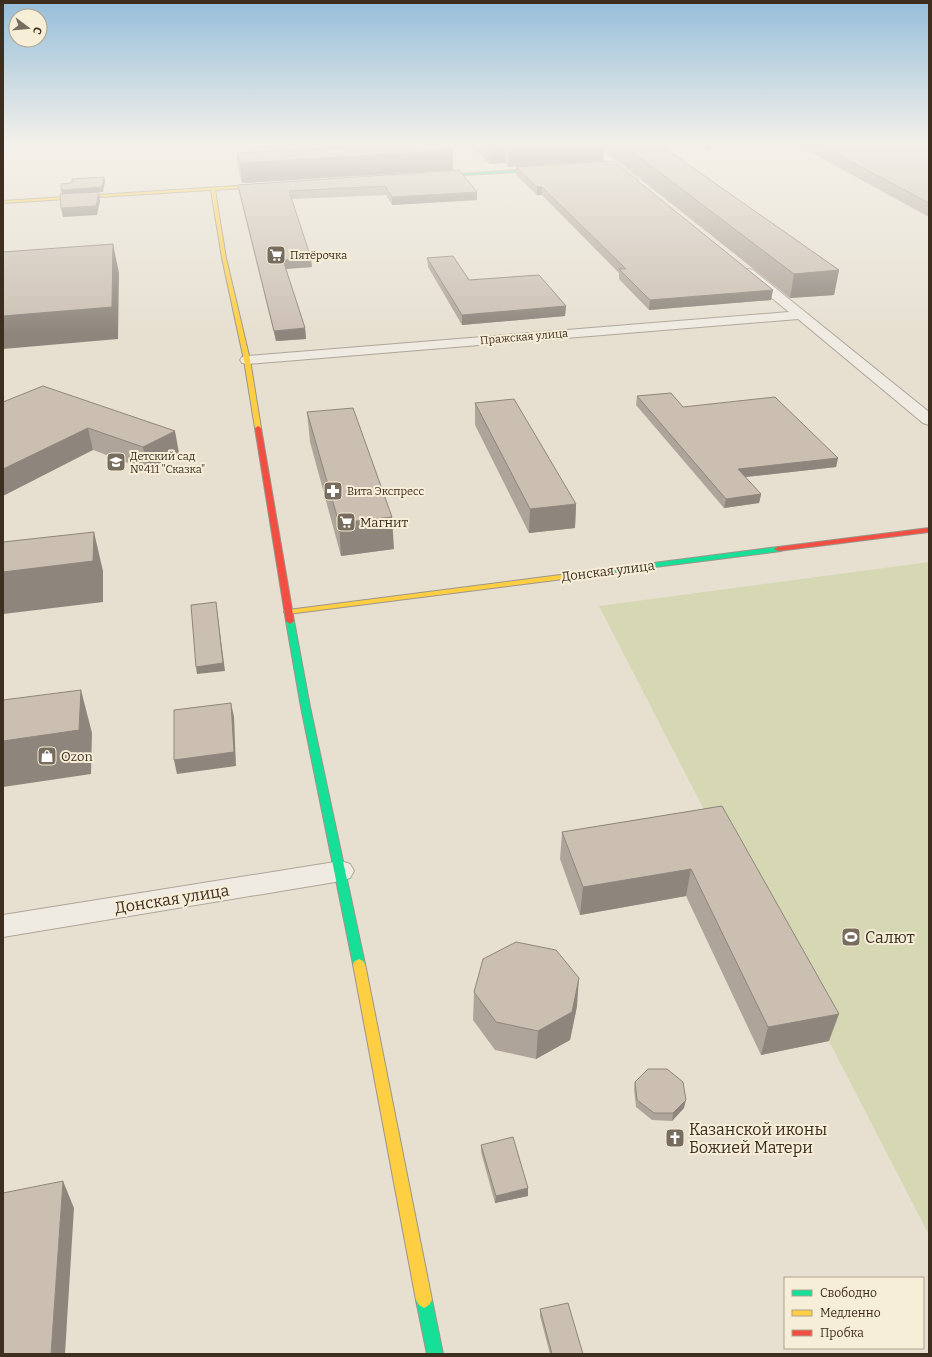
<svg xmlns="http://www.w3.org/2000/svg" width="932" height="1357" font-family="Bitter,serif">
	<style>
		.green { fill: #d6d7b3 }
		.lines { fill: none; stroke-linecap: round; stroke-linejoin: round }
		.street-casing { stroke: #ada599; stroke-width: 2 }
		.fast-casing { stroke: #9c958a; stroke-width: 2 }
		.slow-casing { stroke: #9c958a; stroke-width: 2 }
		.jam-casing { stroke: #9c958a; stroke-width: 2 }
		.street { fill: #efebe3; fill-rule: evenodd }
		.fast { fill: #16e098; fill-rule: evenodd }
		.slow { fill: #ffcf43; fill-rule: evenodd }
		.jam { fill: #f24e42; fill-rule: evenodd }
		.wall { fill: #afa499 }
		.shaded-wall { fill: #8e867d }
		.building { fill: #cbbfb2; stroke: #8e867d }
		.labels { text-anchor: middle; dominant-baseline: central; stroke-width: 4; stroke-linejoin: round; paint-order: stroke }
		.far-poi-label { font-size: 11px; fill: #3d2e20; stroke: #f7eed8; text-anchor: start }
		.far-street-label { font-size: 11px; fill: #3d2e20; stroke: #f7eed8 }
		.poi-label { font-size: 13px; fill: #3d2e20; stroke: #f7eed8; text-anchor: start }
		.street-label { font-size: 13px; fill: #3d2e20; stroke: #f7eed8 }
		.near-street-label { font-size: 16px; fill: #3d2e20; stroke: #f7eed8 }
		.near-poi-label { font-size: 16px; fill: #3d2e20; stroke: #f7eed8; text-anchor: start }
	</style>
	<rect width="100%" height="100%" fill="#e7e0d1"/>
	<polygon class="green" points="929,562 929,1235 829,1041 716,833 599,606"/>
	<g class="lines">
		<defs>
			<g id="street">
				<polygon points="585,144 594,144 636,178 638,180 636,182 630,182"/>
				<polygon points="749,269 753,270 929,412 929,425 923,423 798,319 247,364 242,363 240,360 242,357 247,356 789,312 745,276 743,273 745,270"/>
				<polygon points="341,861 350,864 354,871 350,878 341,881 3,937 3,915"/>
			</g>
			<g id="fast">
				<polygon points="547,168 548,170 433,177 431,176"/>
				<polygon points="778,547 781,547 782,549 781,551 568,578 564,576 568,574"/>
				<polygon points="290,618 294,621 310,707 365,964 363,967 359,969 355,967 353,964 301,707 286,621"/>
				<polygon points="424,1292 429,1295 432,1300 443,1354 427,1354 416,1300 419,1295"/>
			</g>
			<g id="slow">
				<polygon points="267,184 268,186 215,190 226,258 250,360 261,428 258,430 255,428 244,360 222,258 211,190 3,203 3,201"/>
				<polygon points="568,574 571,574 572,576 571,578 288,614 284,612 288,610"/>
				<polygon points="359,959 363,961 365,964 432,1300 429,1305 424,1308 419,1305 416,1300 353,964 355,961"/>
			</g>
			<g id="jam">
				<polygon points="258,426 261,428 294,621 290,624 286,621 255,428"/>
				<polygon points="929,528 929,532 778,551 774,549 778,547"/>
			</g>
		</defs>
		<use href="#street" class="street-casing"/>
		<use href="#fast" class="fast-casing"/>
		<use href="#slow" class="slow-casing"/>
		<use href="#jam" class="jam-casing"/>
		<use href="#street" class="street"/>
		<use href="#fast" class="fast"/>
		<use href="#slow" class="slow"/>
		<use href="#jam" class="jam"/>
	</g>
	<g class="wall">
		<polygon points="358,144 447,144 453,150 453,170 242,183 239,173 237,153 358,146"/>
		<polygon points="470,144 659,144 839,270 834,295 790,298 604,150 508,167 505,163 489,164"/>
		<polygon points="698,144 713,144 709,151"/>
		<polygon points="796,144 929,144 929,217"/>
		<polygon points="516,167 771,300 649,310 619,279 619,273 542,195 537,195 516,175"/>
		<polygon points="459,170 477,192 477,200 392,205 386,195 292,199 312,267 286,269 305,328 306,339 276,341 239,193 238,185"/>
		<polygon points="427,258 469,280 566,306 565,316 462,325 428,267"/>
		<polygon points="637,396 683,407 838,458 836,467 745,477 761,494 759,503 724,508 636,405"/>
		<polygon points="3,402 179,453 147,470 93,450"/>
		<polygon points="475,403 576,504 575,528 529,533 475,425"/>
		<polygon points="307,412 394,549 341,556 310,442"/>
		<polygon points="722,806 829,1041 761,1055 686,896 580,915 560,859 562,832"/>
		<polygon points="474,992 577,1006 570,1040 536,1059 495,1050 473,1020"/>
		<polygon points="635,1082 684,1108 672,1121 652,1120 636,1107 634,1089"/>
		<polygon points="481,1145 528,1188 528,1196 495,1203 481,1152"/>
		<polygon points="540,1309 583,1354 550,1354 540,1316"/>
	</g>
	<g class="shaded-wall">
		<polygon points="505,144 505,163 489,164 489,145"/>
		<polygon points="569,144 605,144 603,161 508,167 509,147"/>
		<polygon points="710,144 713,144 709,151"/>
		<polygon points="453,150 453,170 242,183 240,163"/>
		<polygon points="104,177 105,181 103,192 62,194 61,190"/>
		<rect x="537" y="187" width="5" height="8"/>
		<polygon points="99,192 100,201 97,215 63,217 61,208"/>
		<polygon points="477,192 477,200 392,205 392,197"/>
		<polygon points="113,244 119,273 118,339 3,349 3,316"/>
		<polygon points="311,258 312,267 284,269 283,260"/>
		<polygon points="839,270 834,295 790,298 794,274"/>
		<polygon points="773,290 771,300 649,310 650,300"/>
		<polygon points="566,306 565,316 462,325 462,315"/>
		<polygon points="305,328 306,339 276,341 274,331"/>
		<polygon points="88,428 93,450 3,496 3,469"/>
		<polygon points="175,431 179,453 147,470 143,447"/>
		<polygon points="838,458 836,467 736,478 738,469"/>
		<polygon points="761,494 759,503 724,508 726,499"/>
		<polygon points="576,504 575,528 529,533 530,509"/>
		<polygon points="392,517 394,549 341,556 339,523"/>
		<polygon points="94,532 103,571 103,602 3,614 3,572"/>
		<polygon points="216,602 225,671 197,674 196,667"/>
		<polygon points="81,690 92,733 91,774 3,787 3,741"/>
		<polygon points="231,703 234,717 236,766 177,774 174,760"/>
		<polygon points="691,869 686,896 580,915 583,887"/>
		<polygon points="579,978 577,1006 570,1040 536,1059 538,1031"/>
		<polygon points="839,1014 829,1041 761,1055 768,1027"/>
		<polygon points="686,1100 684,1108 672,1121 673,1113"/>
		<polygon points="63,1181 74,1208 65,1354 51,1354"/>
		<polygon points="528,1188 528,1196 495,1203 496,1196"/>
	</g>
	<g class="building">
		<polygon points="360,144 447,144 453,150 240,163 237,153 362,146"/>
		<polygon points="488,144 504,144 489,145"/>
		<polygon points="505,144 569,144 509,147"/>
		<polygon points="622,144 659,144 839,270 794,274"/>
		<polygon points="818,144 929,144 929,203"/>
		<polygon points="613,161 773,290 650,300 619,269 626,269 542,187 537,187 516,167"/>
		<polygon points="459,170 477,192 392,197 385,186 289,191 311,258 283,260 305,328 274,331 238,185"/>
		<polygon points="104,177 102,187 61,190 61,184 72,183 72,179"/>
		<polygon points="99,192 96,206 61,208 60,194"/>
		<polygon points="113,244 112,307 3,316 3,252"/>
		<polygon points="453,256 469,280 539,275 566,306 462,315 427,258"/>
		<polygon points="43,386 175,431 143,447 88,428 3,469 3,402"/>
		<polygon points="671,393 683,407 775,397 838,458 738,469 761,494 726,499 637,396"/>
		<polygon points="514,399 576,504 530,509 475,403"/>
		<polygon points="353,408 392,517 339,523 307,412"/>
		<polygon points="94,532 93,561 3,572 3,542"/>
		<polygon points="216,602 223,663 196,667 191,605"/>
		<polygon points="81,690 79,730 3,741 3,700"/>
		<polygon points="231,703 234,752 174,760 174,710"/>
		<polygon points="722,806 839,1014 768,1027 691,869 583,887 562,832"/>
		<polygon points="516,942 556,950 579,978 572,1012 538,1031 496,1022 474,992 483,959"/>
		<polygon points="648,1069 667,1069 683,1082 686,1100 673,1113 654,1113 637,1100 635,1082"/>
		<polygon points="513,1137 528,1188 496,1196 481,1145"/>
		<polygon points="63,1181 51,1354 3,1354 3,1193"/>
		<polygon points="568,1303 583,1354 552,1354 540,1309"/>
	</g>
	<linearGradient id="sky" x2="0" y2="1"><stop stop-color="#96bed9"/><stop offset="0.43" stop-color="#f4f1ea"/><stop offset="1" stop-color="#f4f1ea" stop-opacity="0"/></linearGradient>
	<rect width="932" height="334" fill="url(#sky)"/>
	<defs>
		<symbol id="supermarket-square" viewBox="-11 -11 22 22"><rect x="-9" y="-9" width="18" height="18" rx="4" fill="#786c5e" stroke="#f7eed8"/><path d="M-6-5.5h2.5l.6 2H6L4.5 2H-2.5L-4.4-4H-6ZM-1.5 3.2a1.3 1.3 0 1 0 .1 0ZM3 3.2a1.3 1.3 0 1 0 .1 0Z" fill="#fff"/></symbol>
		<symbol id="school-square" viewBox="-11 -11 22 22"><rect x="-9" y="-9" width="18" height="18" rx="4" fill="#786c5e" stroke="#f7eed8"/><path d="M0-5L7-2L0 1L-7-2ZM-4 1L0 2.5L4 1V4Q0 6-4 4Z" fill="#fff"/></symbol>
		<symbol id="pharmacy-square" viewBox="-11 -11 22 22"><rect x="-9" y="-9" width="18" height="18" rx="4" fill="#786c5e" stroke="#f7eed8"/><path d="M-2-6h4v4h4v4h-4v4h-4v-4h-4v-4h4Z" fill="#fff"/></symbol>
		<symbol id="shop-square" viewBox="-11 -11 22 22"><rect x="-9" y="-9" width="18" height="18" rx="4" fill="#786c5e" stroke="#f7eed8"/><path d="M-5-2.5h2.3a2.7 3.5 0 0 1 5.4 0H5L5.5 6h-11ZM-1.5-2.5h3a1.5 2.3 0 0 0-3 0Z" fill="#fff"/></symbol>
		<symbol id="stadium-square" viewBox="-11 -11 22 22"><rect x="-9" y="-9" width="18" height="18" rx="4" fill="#786c5e" stroke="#f7eed8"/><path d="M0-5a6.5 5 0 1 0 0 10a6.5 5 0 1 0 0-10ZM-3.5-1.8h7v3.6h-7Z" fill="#fff"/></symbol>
		<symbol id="church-square" viewBox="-11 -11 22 22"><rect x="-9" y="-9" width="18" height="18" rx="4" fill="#786c5e" stroke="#f7eed8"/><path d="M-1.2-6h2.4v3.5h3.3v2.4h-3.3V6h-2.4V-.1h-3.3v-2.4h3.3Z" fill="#fff"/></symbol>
	</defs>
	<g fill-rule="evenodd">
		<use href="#supermarket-square" x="265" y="244" width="22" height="22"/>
		<use href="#school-square" x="105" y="451" width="22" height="22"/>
		<use href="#pharmacy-square" x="322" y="480" width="22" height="22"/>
		<use href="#supermarket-square" x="335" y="511" width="22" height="22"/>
		<use href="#shop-square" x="36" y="745" width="22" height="22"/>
		<use href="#stadium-square" x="840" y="926" width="22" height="22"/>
		<use href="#church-square" x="664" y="1127" width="22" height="22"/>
	</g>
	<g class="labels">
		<g class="far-poi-label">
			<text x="290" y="255">Пятёрочка</text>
			<text x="130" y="456">Детский сад<tspan x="130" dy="13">№411 "Сказка"</tspan></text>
			<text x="347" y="491">Вита Экспресс</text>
		</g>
		<g class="far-street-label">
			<text transform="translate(524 337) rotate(-5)">Пражская улица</text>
		</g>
		<g class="poi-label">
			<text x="360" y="522">Магнит</text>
			<text x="61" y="756">Ozon</text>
		</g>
		<g class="street-label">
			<text transform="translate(608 571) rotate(-7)">Донская улица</text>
		</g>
		<g class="near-street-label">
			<text transform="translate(172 899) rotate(-9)">Донская улица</text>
		</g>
		<g class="near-poi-label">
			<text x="865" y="937">Салют</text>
			<text x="689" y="1129">Казанской иконы<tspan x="689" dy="18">Божией Матери</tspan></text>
		</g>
	</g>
	<rect width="932" height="1357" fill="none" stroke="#3d2e20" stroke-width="8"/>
	<rect x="784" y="1277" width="140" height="72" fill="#f7eed8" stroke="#ada18e"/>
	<rect x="792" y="1290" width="20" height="6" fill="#16e098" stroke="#ada18e"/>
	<text x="820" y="1297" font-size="12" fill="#3d2e20">Свободно</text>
	<rect x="792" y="1310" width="20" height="6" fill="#ffcf43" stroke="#ada18e"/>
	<text x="820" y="1317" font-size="12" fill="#3d2e20">Медленно</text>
	<rect x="792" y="1330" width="20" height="6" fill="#f24e42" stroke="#ada18e"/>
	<text x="820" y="1337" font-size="12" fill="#3d2e20">Пробка</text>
	<g transform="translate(28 28) rotate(106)"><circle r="19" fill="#f7eed8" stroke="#ada18e"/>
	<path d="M0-3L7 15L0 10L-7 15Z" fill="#786c5e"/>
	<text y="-6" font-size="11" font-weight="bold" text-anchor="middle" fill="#3d2e20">С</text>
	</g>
</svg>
